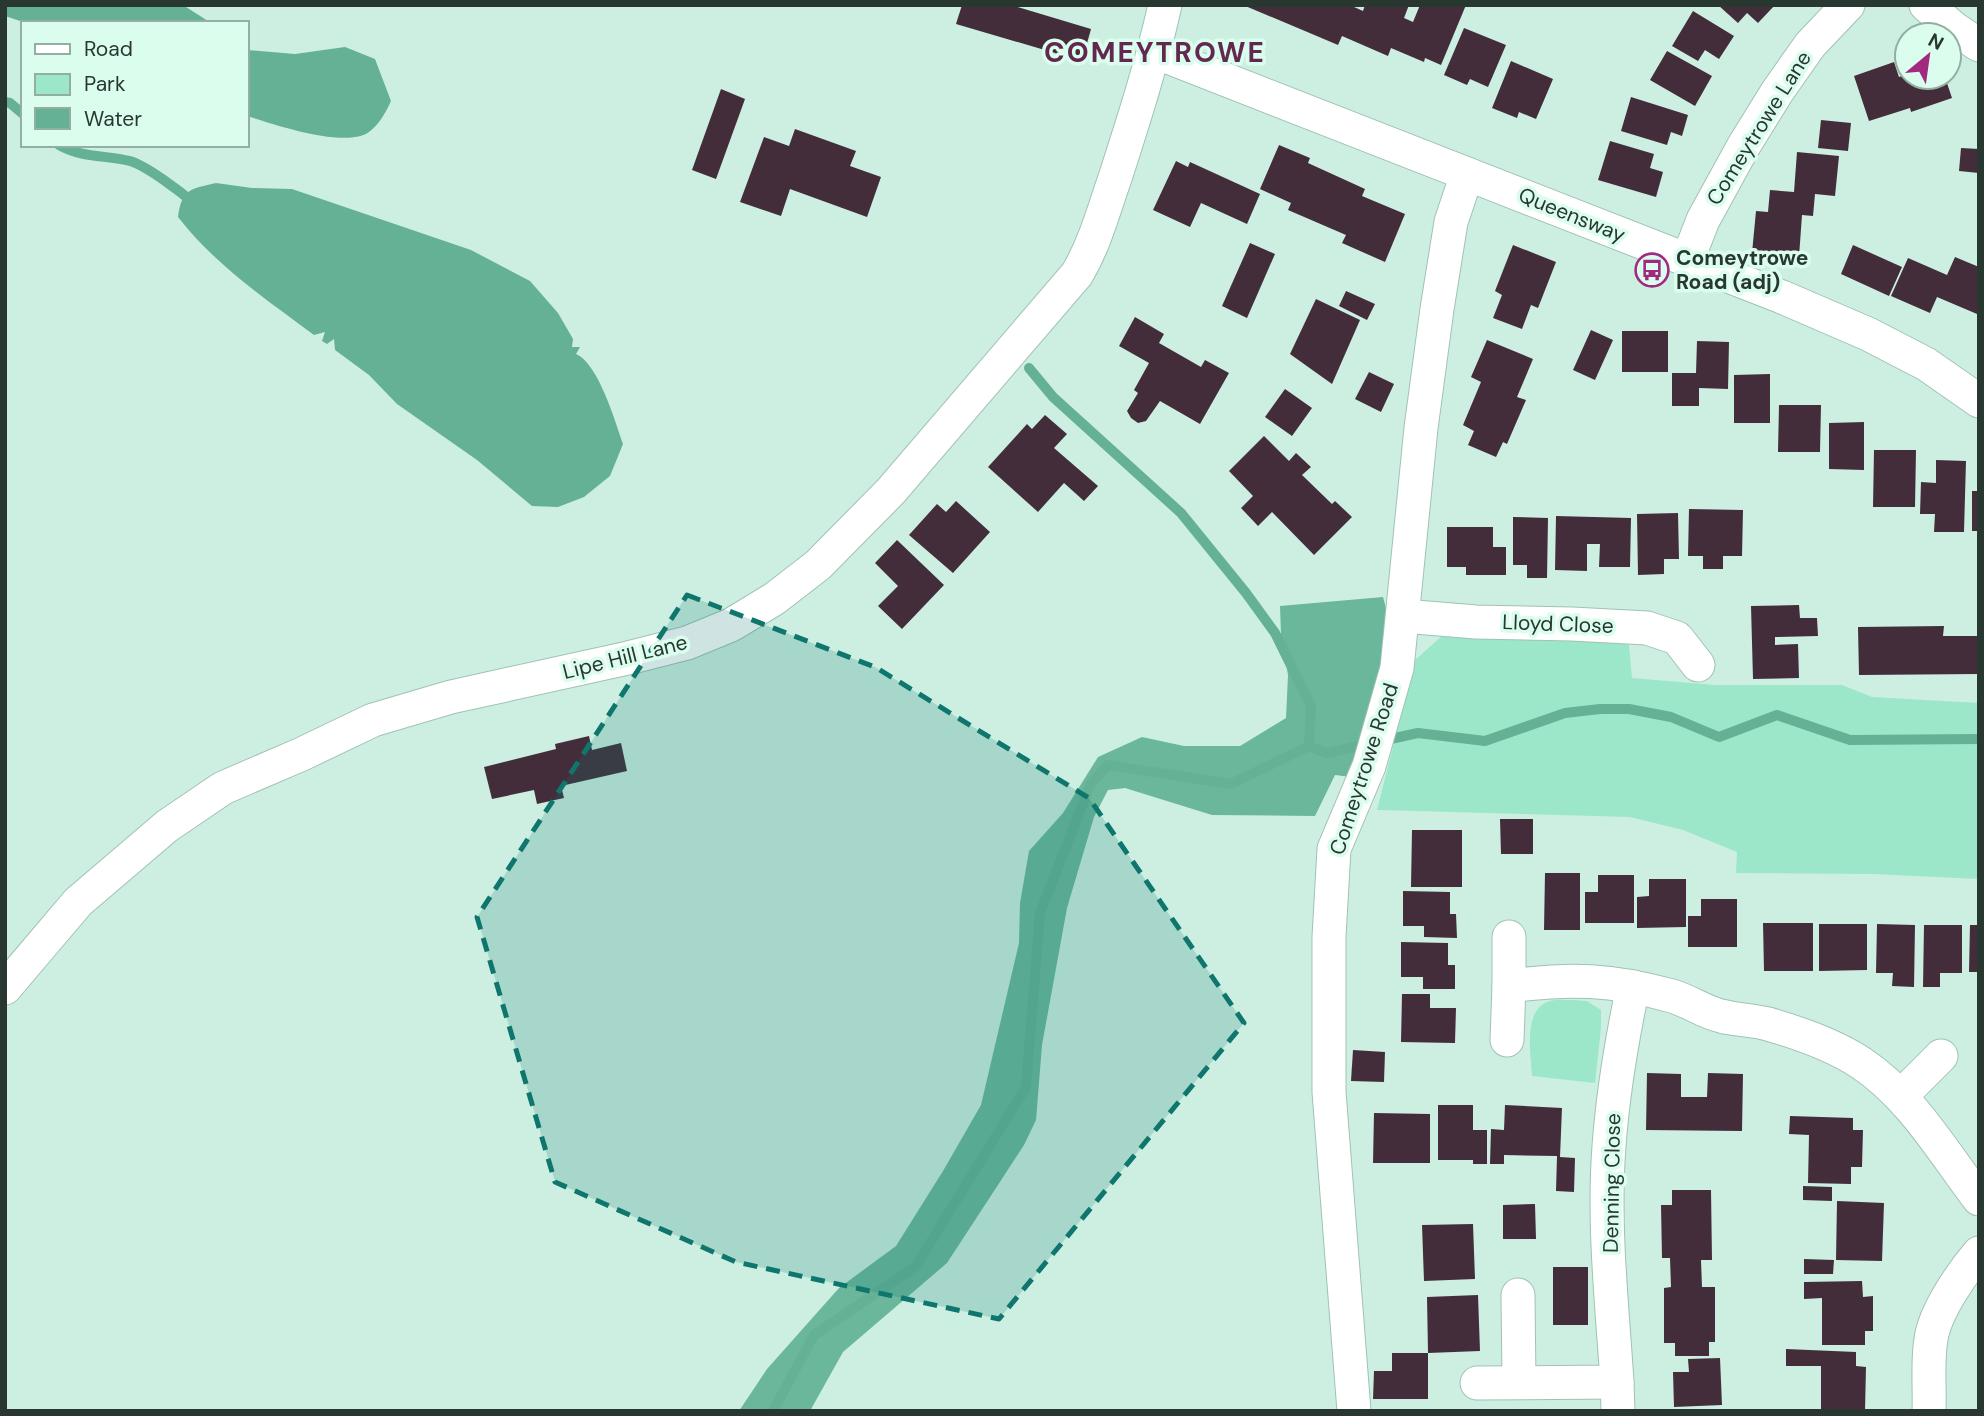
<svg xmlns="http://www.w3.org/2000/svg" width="1984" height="1416" font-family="'DM Sans',sans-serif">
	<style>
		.green { fill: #9ce7ca }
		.forest { fill: #6bb79c }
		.water { fill: #65b196 }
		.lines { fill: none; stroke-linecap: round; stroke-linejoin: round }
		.stream { stroke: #65b196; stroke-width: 10 }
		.building { fill: #442d3b }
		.street-casing { stroke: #a0c2b4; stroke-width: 35 }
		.street { stroke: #fff; stroke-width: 33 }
		.marked { fill: #0f766e; fill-opacity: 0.2; stroke: #0f766e; stroke-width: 5; stroke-dasharray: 14 9; stroke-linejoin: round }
		.labels { text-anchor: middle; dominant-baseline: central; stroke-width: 7; stroke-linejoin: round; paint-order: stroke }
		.street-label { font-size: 21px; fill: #293731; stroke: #dafdee }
		.poi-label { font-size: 21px; font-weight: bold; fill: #293731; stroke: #dafdee; text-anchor: start }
		.district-label { font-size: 28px; font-weight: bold; letter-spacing: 2px; fill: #632850; stroke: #dafdee }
	</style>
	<rect width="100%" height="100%" fill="#cdefe1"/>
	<g class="green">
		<polygon points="1452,627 1616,632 1629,645 1632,678 1715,685 1842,685 1872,697 1979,703 1979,879 1873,874 1736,873 1737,852 1683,830 1630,817 1377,810 1415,660"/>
		<path d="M1572 1000 1587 1001 1601 1010V1028L1595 1083 1532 1076C1531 1054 1522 1009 1550 1001 1556 999 1565 1000 1572 1000Z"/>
	</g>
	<polygon class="forest" points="1383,597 1390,623 1373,723 1351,777 1335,775 1315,816 1212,815 1125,788 1108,790 1094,817 1067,908 1042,1045 1036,1120 1024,1145 947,1263 843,1352 810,1411 739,1411 767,1369 839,1288 896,1246 943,1171 981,1105 1019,943 1020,903 1029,851 1063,813 1098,757 1142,737 1184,746 1240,746 1286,718 1288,675 1281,635 1280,606"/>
	<g class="water">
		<polygon points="5,5 183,5 211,23 26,23 5,16"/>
		<path d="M345 47 375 59 391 101C386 112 379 125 369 132 345 149 273 124 247 116V50L295 54Z"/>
		<path d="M216 183 252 188 292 189 471 250 530 281 558 313 573 339 572 347H580L576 354C598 363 615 421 623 444L610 476 584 497 558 507 532 506 477 460 397 404 369 375 335 350 334 339 327 344 322 341 325 332 314 335C266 299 215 265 178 217 182 188 191 189 216 183Z"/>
	</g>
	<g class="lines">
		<g class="stream">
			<polyline points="5,102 10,103 23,114"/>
			<path d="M59 145C81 158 106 155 130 161 147 166 181 192 195 204"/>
			<polyline points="1029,368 1053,397 1181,513 1246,593 1275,633 1311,706 1309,746"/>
			<polyline points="773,1411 814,1335 916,1266 1026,1087 1040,913 1091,783 1108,765 1231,784 1309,746 1326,753 1418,733 1485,741 1565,713 1600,709 1629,709 1671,717 1719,737 1777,715 1850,740 1979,739"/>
		</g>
	</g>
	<g class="building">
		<polygon points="962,5 1011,5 1091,29 1082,61 956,24"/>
		<polygon points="1243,5 1355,5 1354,7 1363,11 1365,5 1409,5 1404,18 1413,22 1420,5 1466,5 1441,65 1425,58 1424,62 1391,48 1388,56 1342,36 1338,45"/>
		<polygon points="1718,5 1775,5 1758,23 1747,13 1738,23"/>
		<polygon points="1693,11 1734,36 1719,59 1705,50 1698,61 1672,46"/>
		<polygon points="1464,28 1506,45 1488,87 1470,79 1467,85 1444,75"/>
		<polygon points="1667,51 1712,76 1695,106 1650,80"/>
		<polygon points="1511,61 1553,79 1536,119 1519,112 1517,118 1492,108"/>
		<polygon points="1894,62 1899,77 1907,74 1907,77 1945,77 1952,98 1911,112 1910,108 1869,121 1854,76"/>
		<polygon points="721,89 745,99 716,179 692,170"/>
		<polygon points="1631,97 1688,115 1682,136 1671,132 1667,145 1621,131"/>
		<polygon points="1821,120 1851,123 1848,151 1818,148"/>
		<polygon points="795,129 856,151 850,166 881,177 867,217 790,189 781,216 740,202 764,137 789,146"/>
		<polygon points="1610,141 1654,154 1650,168 1663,172 1656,197 1598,180"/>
		<polygon points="1279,145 1310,158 1308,163 1365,189 1362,196 1405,214 1385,262 1342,243 1346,235 1288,210 1291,203 1260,189"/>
		<polygon points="1961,148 1979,149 1979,173 1959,171"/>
		<polygon points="1797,152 1839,156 1835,196 1815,194 1813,216 1802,215 1799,257 1752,253 1756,211 1768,212 1770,190 1794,192"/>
		<polygon points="1176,161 1188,167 1190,162 1260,194 1247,224 1201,203 1190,227 1153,210"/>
		<polygon points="1250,243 1275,254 1247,318 1222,306"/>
		<polygon points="1513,245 1556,262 1538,308 1531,305 1522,329 1493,318 1502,295 1495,291"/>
		<polygon points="1853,245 1902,267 1889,296 1841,274"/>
		<polygon points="1955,257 1979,267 1979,309 1977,314 1937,297 1930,313 1891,296 1908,258 1947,275"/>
		<polygon points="1346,291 1375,304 1367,320 1339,306"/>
		<polygon points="1316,299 1360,320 1332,384 1290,354"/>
		<polygon points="1135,317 1164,334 1159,343 1201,367 1205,360 1229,373 1200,424 1160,401 1146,421 1138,423 1131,418 1127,411 1138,393 1134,390 1149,363 1119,346"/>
		<polygon points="1591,330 1613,340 1595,380 1573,370"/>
		<rect x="1622" y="331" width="46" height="41"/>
		<polygon points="1487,340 1533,359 1517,397 1526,400 1507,444 1503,442 1496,457 1468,445 1474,431 1463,425 1481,382 1471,377"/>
		<polygon points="1697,341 1729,342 1728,389 1699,388 1699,406 1672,406 1672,373 1696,373"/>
		<polygon points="1369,372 1394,384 1381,412 1355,399"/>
		<polygon points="1770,374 1770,423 1734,423 1734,375"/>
		<polygon points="1285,389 1312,408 1292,436 1265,417"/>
		<polygon points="1779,405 1821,405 1820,452 1778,452"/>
		<polygon points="1045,415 1067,434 1054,448 1098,486 1084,501 1064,483 1038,512 988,467 1027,424 1032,429"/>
		<polygon points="1864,422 1864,470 1829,469 1829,423"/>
		<polygon points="1264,436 1289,461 1296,453 1311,467 1302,475 1332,504 1335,501 1352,517 1314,555 1272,512 1258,526 1241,508 1253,496 1229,471"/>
		<polygon points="1874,450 1916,450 1915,507 1873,507"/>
		<polygon points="1936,460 1966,461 1964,532 1934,532 1935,514 1920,514 1921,482 1936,483"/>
		<rect x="1972" y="491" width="7" height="40"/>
		<polygon points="956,501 990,532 953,573 909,535 937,504 946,512"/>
		<polygon points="1689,509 1743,510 1742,556 1723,556 1723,569 1703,569 1703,556 1688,556"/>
		<polygon points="1678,513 1679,559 1664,559 1664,574 1638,575 1637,514"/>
		<polygon points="1556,516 1631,518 1630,567 1599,567 1600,544 1587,544 1587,571 1555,570"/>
		<polygon points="1513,517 1548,518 1547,578 1527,578 1527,565 1513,565"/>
		<polygon points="1447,527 1493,527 1493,547 1506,547 1506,575 1466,575 1466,567 1447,567"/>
		<polygon points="897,540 944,585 902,629 878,606 898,586 875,563"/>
		<polygon points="1799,605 1800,618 1817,618 1818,636 1775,637 1775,645 1798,644 1799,678 1753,679 1751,606"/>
		<polygon points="1944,626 1943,636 1979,636 1979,674 1859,675 1858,627"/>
		<polygon points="589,736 592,750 621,743 627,771 561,786 564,798 537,804 534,790 492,799 484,767 556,749 555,744"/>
		<polygon points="1500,819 1533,819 1533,854 1501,854"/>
		<polygon points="1412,830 1462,830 1462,887 1411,887"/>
		<polygon points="1545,873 1580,873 1580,930 1544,930"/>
		<polygon points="1598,875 1634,875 1634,923 1585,923 1585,892 1598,892"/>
		<polygon points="1649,879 1686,879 1686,927 1637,928 1637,897 1649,896"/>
		<polygon points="1403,891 1450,892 1450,914 1456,914 1457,938 1424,937 1424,926 1403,926"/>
		<polygon points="1701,899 1737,899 1737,947 1688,947 1688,916 1701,916"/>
		<polygon points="1763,923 1813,923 1813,971 1764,971"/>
		<polygon points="1819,924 1867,924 1867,970 1819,971"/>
		<polygon points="1877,924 1915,925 1914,987 1892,986 1893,973 1876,973"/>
		<polygon points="1924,925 1962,925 1962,973 1940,973 1940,987 1923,987"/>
		<polygon points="1970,925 1979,925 1979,972 1969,972"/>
		<polygon points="1401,942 1448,943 1448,965 1455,965 1455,989 1423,989 1423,977 1401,977"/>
		<polygon points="1402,994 1430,994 1430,1008 1456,1008 1455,1043 1401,1042"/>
		<polygon points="1353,1050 1385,1052 1384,1082 1351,1081"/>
		<polygon points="1647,1073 1681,1074 1681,1097 1707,1097 1708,1073 1743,1074 1742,1131 1646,1130"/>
		<polygon points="1438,1105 1473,1105 1473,1130 1487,1130 1487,1164 1473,1164 1473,1160 1438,1160"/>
		<polygon points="1505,1105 1562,1108 1560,1157 1575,1158 1574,1192 1556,1191 1557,1156 1504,1155 1504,1164 1490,1164 1491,1129 1504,1130"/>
		<polygon points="1374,1113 1430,1114 1430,1163 1373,1163"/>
		<polygon points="1790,1116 1853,1118 1853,1130 1863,1130 1862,1167 1851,1167 1851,1184 1808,1183 1809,1135 1789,1134"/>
		<polygon points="1803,1186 1832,1187 1832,1201 1803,1200"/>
		<polygon points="1672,1190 1711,1190 1712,1260 1701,1260 1702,1287 1715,1287 1715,1342 1709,1342 1709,1356 1675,1356 1675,1343 1664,1343 1664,1288 1671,1287 1670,1258 1662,1258 1661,1205 1672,1205"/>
		<polygon points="1837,1201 1884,1203 1882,1261 1836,1260"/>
		<polygon points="1535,1204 1536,1239 1503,1239 1503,1205"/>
		<polygon points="1473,1224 1475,1279 1424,1281 1422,1225"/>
		<polygon points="1804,1259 1834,1260 1833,1274 1804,1274"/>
		<rect x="1553" y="1267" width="35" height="58"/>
		<polygon points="1862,1281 1863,1297 1873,1296 1873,1331 1865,1331 1865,1345 1822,1345 1822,1298 1804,1299 1804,1282"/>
		<polygon points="1478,1295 1480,1351 1428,1353 1427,1297"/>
		<polygon points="1786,1349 1856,1352 1856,1366 1866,1367 1865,1411 1821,1411 1821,1366 1786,1366"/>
		<polygon points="1392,1353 1428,1353 1428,1399 1373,1399 1374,1371 1392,1371"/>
		<polygon points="1720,1358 1722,1405 1674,1407 1673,1372 1689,1372 1688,1359"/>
	</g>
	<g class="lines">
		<defs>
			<g id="street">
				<polyline points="1926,5 1955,29 1979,45"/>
				<polyline points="1155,52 1782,297 1868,334 1926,364 1979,401"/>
				<polyline points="1687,261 1703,220 1743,147 1777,92 1810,45 1848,5"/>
				<polyline points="1403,616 1476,622 1572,624 1647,628 1677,638 1698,665"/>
				<path d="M1509 937V986C1571 978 1611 979 1672 996 1689 1001 1704 1012 1721 1016 1736 1020 1753 1020 1768 1024 1799 1033 1834 1045 1861 1063 1911 1096 1943 1152 1979 1199"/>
				<path d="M5 988 78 902 167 826 223 788 302 754 373 720 451 697 628 658 687 643 731 625 774 599 818 565 891 491 1077 274C1095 244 1104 209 1116 175 1134 119 1152 63 1165 5"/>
				<polyline points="1507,1040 1509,986"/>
				<polyline points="1901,1096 1941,1056"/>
				<polyline points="1518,1295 1519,1382"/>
				<polyline points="1617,1382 1618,1411"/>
				<path d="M1477 1383 1617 1382C1612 1304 1603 1224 1609 1146 1613 1092 1622 1039 1633 987"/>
				<polyline points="1354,1411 1329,1092 1329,937 1334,849 1369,766 1397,668 1421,428 1437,309 1451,222 1467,174"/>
				<path d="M1929 1411C1930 1388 1927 1362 1931 1339 1935 1312 1961 1274 1979 1253"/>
			</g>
		</defs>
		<use href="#street" class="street-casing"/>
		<use href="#street" class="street"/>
	</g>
	<path class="marked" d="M687 595 875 667 1089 798 1244 1023 999 1319 736 1262 555 1182 477 917Z"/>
	<defs>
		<symbol id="bus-ring" viewBox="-11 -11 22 22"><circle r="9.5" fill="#dafdee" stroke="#a22980" stroke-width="1.5"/><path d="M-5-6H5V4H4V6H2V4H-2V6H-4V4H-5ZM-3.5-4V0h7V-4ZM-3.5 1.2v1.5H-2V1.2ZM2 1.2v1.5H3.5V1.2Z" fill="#a22980"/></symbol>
	</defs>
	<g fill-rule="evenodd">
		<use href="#bus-ring" x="1633" y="251" width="38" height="38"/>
	</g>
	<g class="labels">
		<g class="street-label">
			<text transform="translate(1759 128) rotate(-58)">Comeytrowe Lane</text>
			<text transform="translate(1572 215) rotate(22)">Queensway</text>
			<text transform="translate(1558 624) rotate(2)">Lloyd Close</text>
			<text transform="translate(625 657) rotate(-14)">Lipe Hill Lane</text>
			<text transform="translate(1364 769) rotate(-72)">Comeytrowe Road</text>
			<text transform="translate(1612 1183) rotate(-89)">Denning Close</text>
		</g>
		<g class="poi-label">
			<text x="1676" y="258">Comeytrowe<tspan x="1676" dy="24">Road (adj)</tspan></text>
		</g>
		<g class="district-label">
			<text x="1155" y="52">COMEYTROWE</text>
		</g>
	</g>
	<rect width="1984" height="1416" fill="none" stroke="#293731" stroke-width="14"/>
	<rect x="21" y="21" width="228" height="126" fill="#dafdee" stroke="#93aea2" stroke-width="2"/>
	<rect x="35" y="44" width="35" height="10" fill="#ffffff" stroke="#93aea2" stroke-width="2"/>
	<text x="84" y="56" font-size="21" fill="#293731">Road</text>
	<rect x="35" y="74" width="35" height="21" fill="#9ce7ca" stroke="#93aea2" stroke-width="2"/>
	<text x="84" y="91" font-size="21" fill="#293731">Park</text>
	<rect x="35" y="108" width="35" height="21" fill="#65b196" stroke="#93aea2" stroke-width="2"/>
	<text x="84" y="126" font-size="21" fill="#293731">Water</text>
	<g transform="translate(1928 56) rotate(29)"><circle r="33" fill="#dafdee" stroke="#93aea2" stroke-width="2"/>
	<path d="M0-5L12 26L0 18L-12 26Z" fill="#a22980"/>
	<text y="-10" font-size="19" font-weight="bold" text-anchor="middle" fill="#293731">N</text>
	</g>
</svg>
